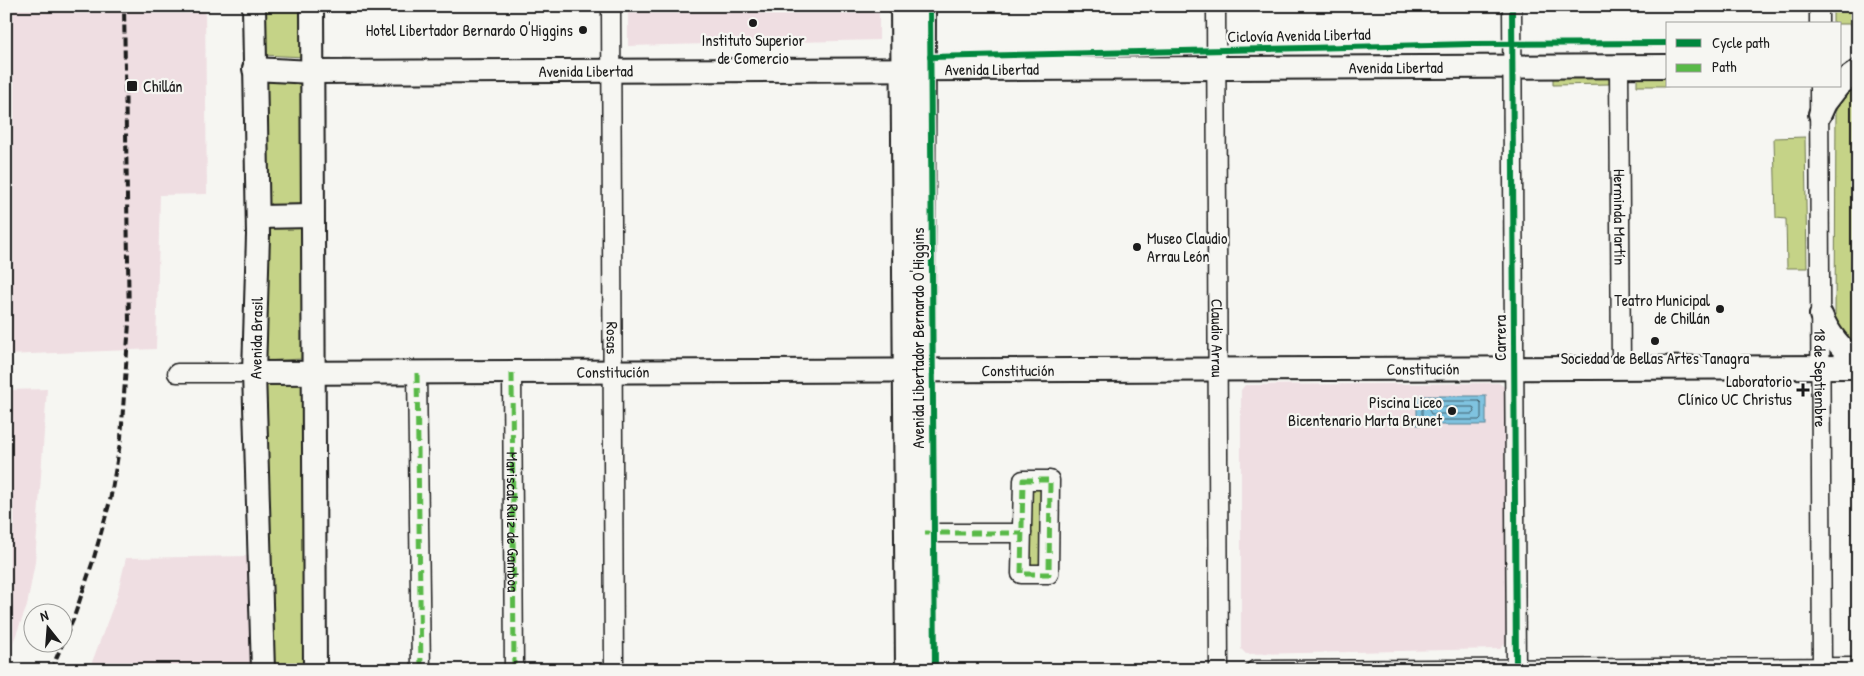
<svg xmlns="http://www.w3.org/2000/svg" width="1864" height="676" font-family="'Patrick Hand',sans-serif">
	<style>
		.built { fill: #efdee2 }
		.green { fill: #c5d387; stroke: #707852 }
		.water { fill: #7fc3e0; stroke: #578092 }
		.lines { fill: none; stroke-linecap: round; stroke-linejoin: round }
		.shore { stroke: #445f6a; stroke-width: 1 }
		.minor-casing { stroke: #1c1c1c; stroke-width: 21 }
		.major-casing { stroke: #1c1c1c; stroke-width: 26 }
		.minor { stroke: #f6f6f2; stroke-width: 18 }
		.major { stroke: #f6f6f2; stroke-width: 22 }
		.rail { stroke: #1c1c1c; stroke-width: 4; stroke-dasharray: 8 4; stroke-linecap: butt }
		.quiet { stroke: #58b947; stroke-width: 5; stroke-dasharray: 10 5; stroke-linecap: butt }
		.cycleway-casing { stroke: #f6f6f2; stroke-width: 9 }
		.cycleway { stroke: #00873e; stroke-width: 6 }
		.poi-dot { fill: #1c1c1c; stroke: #f6f6f2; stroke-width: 2 }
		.labels { text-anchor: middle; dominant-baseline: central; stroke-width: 4.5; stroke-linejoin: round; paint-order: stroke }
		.poi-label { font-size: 16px; fill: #1c1c1c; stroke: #f6f6f2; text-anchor: end }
		.street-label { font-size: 16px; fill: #1c1c1c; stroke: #f6f6f2 }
	</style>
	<rect width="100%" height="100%" fill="#f6f6f2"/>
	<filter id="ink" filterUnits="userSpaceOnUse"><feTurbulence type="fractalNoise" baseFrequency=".02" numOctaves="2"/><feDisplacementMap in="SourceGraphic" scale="10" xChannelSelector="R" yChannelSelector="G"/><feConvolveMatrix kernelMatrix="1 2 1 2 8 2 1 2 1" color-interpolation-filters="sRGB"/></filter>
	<g filter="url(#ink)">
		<g class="built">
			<polygon points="6,6 205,6 207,194 160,195 156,349 6,355"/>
			<polygon points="628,6 879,6 879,40 628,46"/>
			<polygon points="1499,383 1507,389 1506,643 1500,649 1246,654 1241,649 1241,390 1245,385"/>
			<polygon points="47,389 35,562 27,606 6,661 6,390"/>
			<polygon points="250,556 251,670 89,670 117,596 126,558"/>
		</g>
		<g class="green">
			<polygon points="263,6 305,6 305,57 263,55"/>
			<rect x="1833" y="6" width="25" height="18"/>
			<polygon points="1609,74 1609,84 1553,85 1553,75"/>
			<polygon points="1668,76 1668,86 1637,86 1637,77"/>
			<polygon points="1858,80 1858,350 1835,322 1836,104"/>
			<polygon points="306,81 301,359 264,361 264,82"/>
			<polygon points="1805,137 1807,268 1787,268 1786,219 1776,218 1774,138"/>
			<polygon points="264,383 306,383 308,667 271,668"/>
			<polygon points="1026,482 1048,483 1046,571 1024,571"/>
		</g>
		<rect class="water" x="1417" y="396" width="69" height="29"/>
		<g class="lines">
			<g class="shore">
				<polygon points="1425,401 1479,401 1481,403 1481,418 1479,420 1424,420 1422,418 1422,404"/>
				<polygon points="1431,407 1473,407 1475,412 1473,414 1431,414 1429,410"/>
			</g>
			<defs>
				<g id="minor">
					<path id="s1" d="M611 6 614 670"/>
					<path id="s2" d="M1216 6 1219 670"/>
					<polyline points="1512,6 1516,670"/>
					<polyline points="1819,6 1819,24"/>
					<path id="s3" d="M1619 66 1621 368"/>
					<path id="s4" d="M1819 86 1822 670"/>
					<polyline points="177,373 254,373"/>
					<polyline points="417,373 421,670"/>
					<polyline points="512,373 514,670"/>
					<polygon points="1023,480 1050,480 1049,574 1021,574"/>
					<polyline points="925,533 1022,533"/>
					<polyline points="1255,670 1858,667"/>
				</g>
				<g id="major">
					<polyline points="254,6 258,235 254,373 263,670"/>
					<polyline points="312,6 315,670"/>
					<polyline points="902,6 907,670"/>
					<polyline points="924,6 923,371 926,670"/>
					<path id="s5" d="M254 69 312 72 1668 66"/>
					<polyline points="1840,84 1858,71"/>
					<polyline points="1820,114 1825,103 1838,86"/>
					<polyline points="258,217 312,216"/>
					<path d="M1821 315C1829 335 1841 349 1858 362"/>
					<path id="s6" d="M254 373 1858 367"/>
				</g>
			</defs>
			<use href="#minor" class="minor-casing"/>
			<use href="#major" class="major-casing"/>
			<use href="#minor" class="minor"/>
			<use href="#major" class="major"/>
			<polyline class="rail" points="51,670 73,620 93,561 110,501 121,438 129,323 124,6"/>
			<g class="quiet">
				<polyline points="417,373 421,670"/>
				<path id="s7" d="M512 373 514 670"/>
				<polygon points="1023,480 1050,480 1049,574 1021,574"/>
				<polyline points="925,533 1022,533"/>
			</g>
			<defs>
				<g id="cycleway">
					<polyline points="930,6 935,670"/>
					<polyline points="1512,6 1516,670"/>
					<polyline points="930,57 1472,44 1668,43"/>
				</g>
			</defs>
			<use href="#cycleway" class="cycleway-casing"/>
			<use href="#cycleway" class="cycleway"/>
		</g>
	</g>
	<g class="poi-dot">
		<circle cx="753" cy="23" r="5"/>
		<circle cx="583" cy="30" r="5"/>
		<rect x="126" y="80" width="12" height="12" rx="2.5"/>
		<circle cx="1137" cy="247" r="5"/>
		<circle cx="1720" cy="309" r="5"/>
		<circle cx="1655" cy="341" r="5"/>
		<path d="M1800.5 382.5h5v5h5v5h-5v5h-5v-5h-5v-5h5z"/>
		<circle cx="1452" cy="411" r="5"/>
	</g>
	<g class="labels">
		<g class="poi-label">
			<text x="573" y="30">Hotel Libertador Bernardo O'Higgins</text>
			<text x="753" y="40" text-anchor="middle">Instituto Superior<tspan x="753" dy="18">de Comercio</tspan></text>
			<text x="143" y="86" text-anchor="start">Chillán</text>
			<text x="1147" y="238" text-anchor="start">Museo Claudio<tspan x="1147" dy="18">Arrau León</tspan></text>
			<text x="1710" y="300">Teatro Municipal<tspan x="1710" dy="18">de Chillán</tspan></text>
			<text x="1655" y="358" text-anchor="middle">Sociedad de Bellas Artes Tanagra</text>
			<text x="1792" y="381">Laboratorio<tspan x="1792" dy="18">Clínico UC Christus</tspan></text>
			<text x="1442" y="402">Piscina Liceo<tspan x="1442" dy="18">Bicentenario Marta Brunet</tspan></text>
		</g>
		<g class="street-label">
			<text transform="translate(1299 35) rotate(-1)">Ciclovía Avenida Libertad</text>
			<text stroke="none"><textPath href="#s5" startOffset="1142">Avenida Libertad</textPath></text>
			<text stroke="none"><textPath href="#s5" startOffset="738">Avenida Libertad</textPath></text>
			<text stroke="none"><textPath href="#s5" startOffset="332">Avenida Libertad</textPath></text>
			<text stroke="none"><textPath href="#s3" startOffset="151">Herminda Martín</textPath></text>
			<text transform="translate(256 338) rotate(-89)">Avenida Brasil</text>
			<text stroke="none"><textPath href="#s1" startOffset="332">Rosas</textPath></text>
			<text transform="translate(918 338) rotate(-90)">Avenida Libertador Bernardo O'Higgins</text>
			<text stroke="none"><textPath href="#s2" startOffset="332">Claudio Arrau</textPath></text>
			<text transform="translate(1500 338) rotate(-90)">Carrera</text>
			<text stroke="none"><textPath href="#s6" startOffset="1169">Constitución</textPath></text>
			<text stroke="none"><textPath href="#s6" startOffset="764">Constitución</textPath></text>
			<text stroke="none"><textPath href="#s6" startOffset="359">Constitución</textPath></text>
			<text stroke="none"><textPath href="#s4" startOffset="292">18 de Septiembre</textPath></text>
			<text stroke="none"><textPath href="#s7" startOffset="149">Mariscal Ruiz de Gamboa</textPath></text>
		</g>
	</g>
	<rect width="1864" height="676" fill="none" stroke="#f6f6f2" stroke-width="25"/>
	<rect x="12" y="12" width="1839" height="651" fill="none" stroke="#1c1c1c" stroke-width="2" filter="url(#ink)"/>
	<rect x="1666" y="22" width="175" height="65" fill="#f6f6f2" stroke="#9f9f9c"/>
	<rect x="1676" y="39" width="25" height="8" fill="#00873e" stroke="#9f9f9c"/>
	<text x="1712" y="48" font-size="15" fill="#1c1c1c">Cycle path</text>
	<rect x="1676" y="64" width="25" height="8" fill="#58b947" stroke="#9f9f9c"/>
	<text x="1712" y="72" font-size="15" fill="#1c1c1c">Path</text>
	<g transform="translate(48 628) rotate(343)"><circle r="24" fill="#f6f6f2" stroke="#9f9f9c"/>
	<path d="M0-4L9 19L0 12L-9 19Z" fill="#1c1c1c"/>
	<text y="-8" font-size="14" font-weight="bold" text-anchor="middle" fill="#1c1c1c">N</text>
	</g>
</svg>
